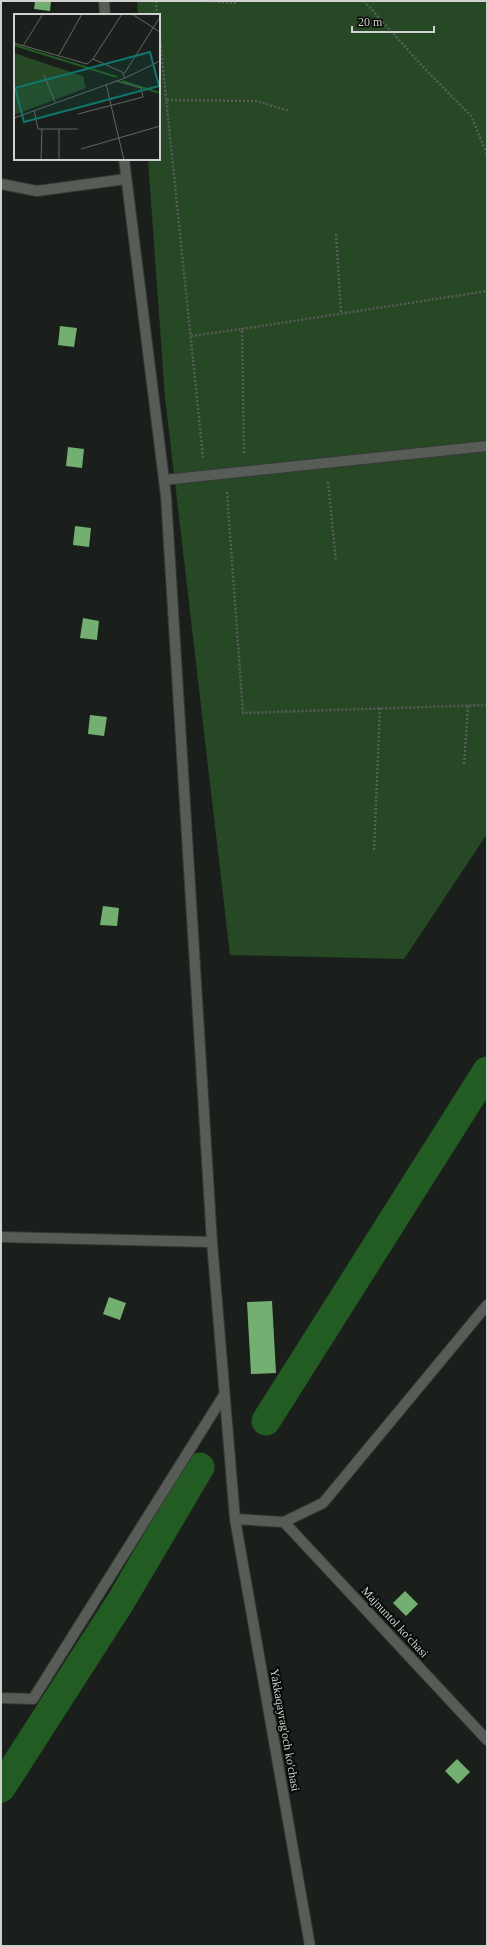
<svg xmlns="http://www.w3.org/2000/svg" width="488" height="1947" font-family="Georgia,serif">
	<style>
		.green { fill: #264825 }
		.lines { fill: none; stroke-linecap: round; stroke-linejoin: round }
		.canal { stroke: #225c22; stroke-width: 29 }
		.building { fill: #74af72 }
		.service-casing { stroke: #363936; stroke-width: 12 }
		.minor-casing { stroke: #363936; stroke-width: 12 }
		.path { stroke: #595d59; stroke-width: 2.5; stroke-dasharray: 2 2; stroke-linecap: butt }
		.service { stroke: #575c57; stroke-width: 10 }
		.minor { stroke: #575c57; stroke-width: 10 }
		.labels { text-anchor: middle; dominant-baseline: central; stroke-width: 4; stroke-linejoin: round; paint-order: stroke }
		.street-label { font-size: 12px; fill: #cfd2cf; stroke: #070907 }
		.inset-river { fill: none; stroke: #225c22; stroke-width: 2 }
		.inset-road { fill: none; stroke: #636763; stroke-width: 1 }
		.view { fill: #0f766e; fill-opacity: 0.15; stroke: #0f766e; stroke-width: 2 }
		.inset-edge { fill: none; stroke: #cfd2cf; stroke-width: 2 }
	</style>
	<rect width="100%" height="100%" fill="#1b1f1b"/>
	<polygon class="green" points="137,1 487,1 487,834 404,959 230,955 165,397 148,159 159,159 159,15 138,15"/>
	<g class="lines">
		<g class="canal">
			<polyline points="266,1421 487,1071"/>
			<polyline points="1,1788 121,1601 200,1467"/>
		</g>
	</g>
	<g class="building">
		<polygon points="35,1 51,1 50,11 34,9"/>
		<polygon points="60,326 77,328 74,347 58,345"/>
		<polygon points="68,447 84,449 82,468 66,466"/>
		<polygon points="75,526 91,528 89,547 73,545"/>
		<polygon points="83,618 99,621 97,640 80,638"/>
		<polygon points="90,715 107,717 104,736 88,734"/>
		<polygon points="103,906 119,908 117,926 100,925"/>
		<polygon points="109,1297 126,1303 120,1320 103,1314"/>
		<polygon points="272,1301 276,1373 251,1374 247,1302"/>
		<polygon points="405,1591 418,1604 406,1616 393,1603"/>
		<polygon points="457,1759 470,1772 458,1784 445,1771"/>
	</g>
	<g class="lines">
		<defs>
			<polyline id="service" points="164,480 487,446"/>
			<g id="minor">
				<polyline points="104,1 105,15"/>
				<polyline points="124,159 166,496 212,1242 235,1519 310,1946"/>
				<polyline points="1,184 37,191 126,179"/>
				<polyline points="1,1237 212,1242"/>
				<polyline points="235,1519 284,1522 323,1503 487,1305"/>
				<polyline points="284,1522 487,1740"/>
				<polyline points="1,1698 33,1699 224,1395"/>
			</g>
		</defs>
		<use href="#service" class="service-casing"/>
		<use href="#minor" class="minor-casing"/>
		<g class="path">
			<polyline points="156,1 157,15"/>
			<polyline points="206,1 238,3"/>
			<polyline points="364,1 426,70 471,116 487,154"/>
			<polyline points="159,30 203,457"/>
			<polyline points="167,100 256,101 290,111"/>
			<polyline points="336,234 341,313"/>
			<polyline points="191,336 242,329"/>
			<polyline points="244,453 242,329 487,291"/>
			<polyline points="328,482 336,562"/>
			<polyline points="227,492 243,713 486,705 487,703"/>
			<polyline points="464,764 468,706"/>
			<polyline points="374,850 380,708"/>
		</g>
		<use href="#service" class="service"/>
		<use href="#minor" class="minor"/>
	</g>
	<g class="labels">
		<g class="street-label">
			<text transform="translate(395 1622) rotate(47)">Majnuntol ko'chasi</text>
			<text transform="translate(285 1730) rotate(80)">Yakkaqayrag'och ko'chasi</text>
		</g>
	</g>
	<g transform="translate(14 14)">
		<rect width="146" height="146" fill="#1b1f1b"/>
		<path d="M0 39 69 62 72 74 0 101Z" fill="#264825"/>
		<path class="inset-river" d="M0 31 103 63M108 67 146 79"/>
		<path class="inset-road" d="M118 0 146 18M0 29 73 50 79 45 108 58 111 64M9 32 29 0M45 41 68 0M79 45 108 0M110 60 146 3M30 61 41 88M92 70 110 146M20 96 24 115H64M64 100 129 83 127 74 103 67M0 104 111 64 146 47M67 135 146 112M27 146 28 115M45 146V115"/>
		<path class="view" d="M136 38 145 72 10 108 1 74Z"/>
		<rect width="146" height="146" class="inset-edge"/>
	</g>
	<rect width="488" height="1947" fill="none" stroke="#cfd2cf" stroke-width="4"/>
	<path d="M352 26v6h82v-6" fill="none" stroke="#cfd2cf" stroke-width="2"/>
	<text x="358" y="26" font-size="12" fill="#cfd2cf" stroke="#070907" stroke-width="3" paint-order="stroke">20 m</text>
</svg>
